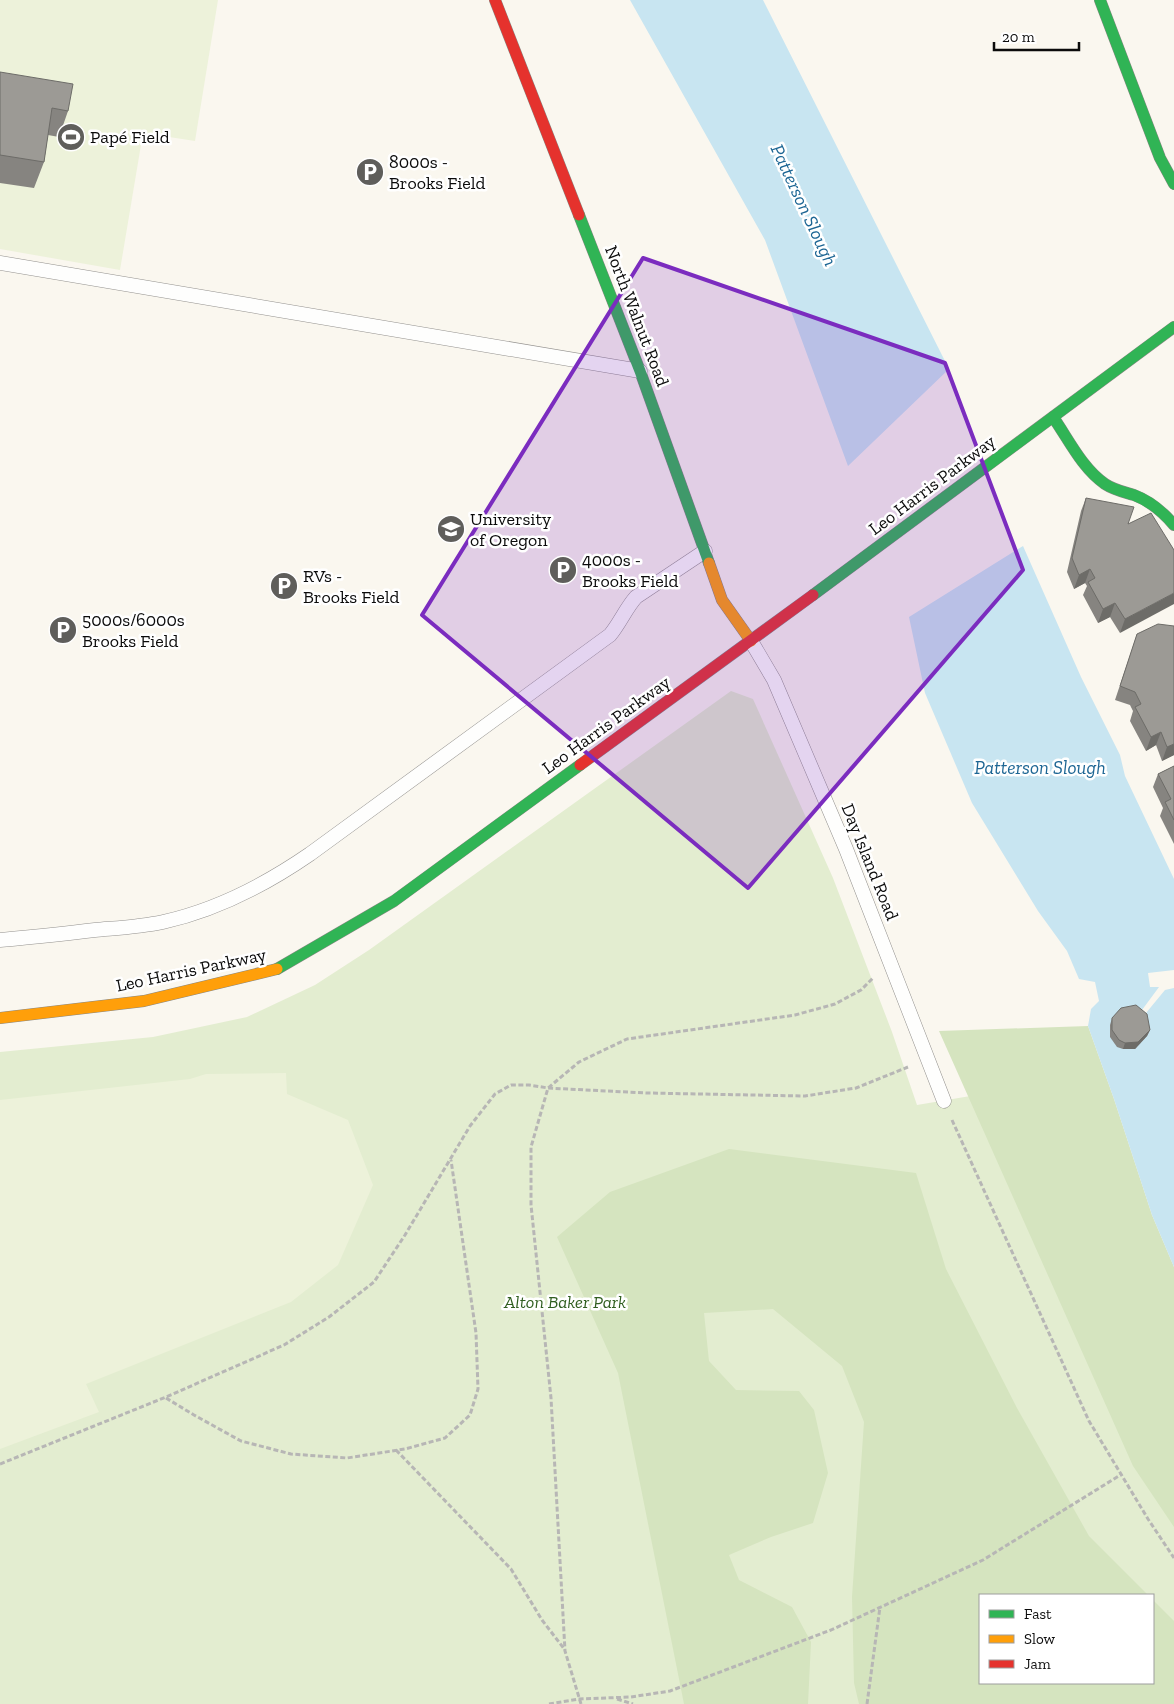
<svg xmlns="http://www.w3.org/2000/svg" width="1174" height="1704" font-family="'Zilla Slab',serif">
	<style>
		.green { fill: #e3edd0; fill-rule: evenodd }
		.forest { fill: #d5e4bf }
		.pitch { fill: #edf2da }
		.water { fill: #c8e5f1 }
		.pier { fill: #faf7ef }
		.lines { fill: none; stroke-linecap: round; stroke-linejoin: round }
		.lane-casing { stroke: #93918e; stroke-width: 15 }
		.fast-casing { stroke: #898884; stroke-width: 12 }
		.slow-casing { stroke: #898884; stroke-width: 12 }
		.jam-casing { stroke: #898884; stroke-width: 12 }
		.path { stroke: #b7b6b5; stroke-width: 3; stroke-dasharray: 5 2.5; stroke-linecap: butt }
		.lane { stroke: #fefefd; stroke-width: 14 }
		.fast { stroke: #30b455; stroke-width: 11 }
		.slow { stroke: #ff9f0a; stroke-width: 11 }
		.jam { stroke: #e5322d; stroke-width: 11 }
		.wall { fill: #868480 }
		.shaded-wall { fill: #6d6c68 }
		.building { fill: #9c9a95; stroke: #6d6c68 }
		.marked { fill: #7b2cbf; fill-opacity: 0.2; stroke: #7b2cbf; stroke-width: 4; stroke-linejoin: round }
		.labels { text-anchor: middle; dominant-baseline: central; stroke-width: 5; stroke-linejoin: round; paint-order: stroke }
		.poi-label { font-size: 18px; fill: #0b0b0b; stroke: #fff; text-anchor: start }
		.street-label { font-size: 18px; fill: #0b0b0b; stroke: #fff }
		.park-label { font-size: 18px; font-style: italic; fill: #305e20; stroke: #fff }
		.water-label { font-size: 19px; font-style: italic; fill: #1d6694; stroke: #fff }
	</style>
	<rect width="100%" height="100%" fill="#faf7ef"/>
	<path class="green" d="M731 691 753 699 833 878 892 1032 917 1105 1047 1083 1174 1395V1704H0V1052L153 1037 247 1017 315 985 369 950ZM980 1595H1153V1683H980Z"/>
	<g class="forest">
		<polygon points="1088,1026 1114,1099 1152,1215 1174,1267 1174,1527 1133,1466 939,1031"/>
		<polygon points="729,1149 916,1173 946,1269 1017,1408 1089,1536 1148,1595 980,1595 980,1683 1153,1683 1153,1600 1174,1621 1174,1704 859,1704 854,1683 852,1597 864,1422 842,1366 773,1309 704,1313 709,1361 736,1390 799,1391 814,1410 828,1473 813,1523 771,1537 729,1555 739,1580 792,1607 811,1642 808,1704 684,1704 618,1373 557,1237 610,1192"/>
	</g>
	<g class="pitch">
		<polygon points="0,0 218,0 195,141 143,133 120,270 0,249"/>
		<polygon points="286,1073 287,1094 348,1120 373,1185 338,1265 291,1302 86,1384 99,1412 0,1449 0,1100 190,1079 206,1074"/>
	</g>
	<g class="water">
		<polygon points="630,0 763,0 949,369 848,466 765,240"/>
		<polygon points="1023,546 1081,677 1120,755 1125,776 1174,879 1174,1267 1152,1215 1114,1099 1088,1026 1091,1009 1099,1001 1095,982 1079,979 1067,951 1038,911 972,803 925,693 909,617"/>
	</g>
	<polygon class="pier" points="1174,970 1174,988 1165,990 1146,1013 1142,1010 1159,987 1150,987 1148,973"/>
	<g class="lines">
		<defs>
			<g id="lane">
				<polyline points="0,263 640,371"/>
				<polyline points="751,641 774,680 846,849 944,1101"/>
				<path d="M0 940C32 937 63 934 95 930 117 928 140 927 163 922 217 910 265 885 310 854L610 635C620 623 626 608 636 597L705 551"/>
			</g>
			<g id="fast">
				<polyline points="1100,0 1160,158 1174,184"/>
				<polyline points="579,215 640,371 709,563"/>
				<path d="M1053 417C1069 440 1082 468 1105 484 1114 490 1124 492 1134 495 1150 501 1163 512 1174 525"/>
				<polyline points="813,595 1174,327"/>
				<polyline points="277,969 394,901 580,765"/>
			</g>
			<g id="slow">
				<polyline points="709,563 722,600 751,641"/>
				<polyline points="0,1018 144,1001 277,969"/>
			</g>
			<g id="jam">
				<polyline points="495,0 579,215"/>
				<polyline points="580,765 813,595"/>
			</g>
		</defs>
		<use href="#lane" class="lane-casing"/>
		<use href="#fast" class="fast-casing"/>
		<use href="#slow" class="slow-casing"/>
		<use href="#jam" class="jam-casing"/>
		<g class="path">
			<polyline points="952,1120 1089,1421 1148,1519 1174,1558"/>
			<polyline points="166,1398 194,1415 241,1441 291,1454 347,1458 405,1449 445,1438 470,1415 478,1389 476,1333 451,1160"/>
			<polyline points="396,1450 511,1569 542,1620 565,1650"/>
			<polyline points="0,1464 166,1397 284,1345 329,1317 374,1282 405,1235 470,1126 495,1094 511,1085 529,1085 548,1088 647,1093 805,1096 856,1088 908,1067"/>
			<polyline points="617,1699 633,1704"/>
			<polyline points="549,1704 579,1699 631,1697 670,1691 831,1630 983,1560 1122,1474"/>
			<polyline points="581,1704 565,1651 551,1398 531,1205 531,1147 548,1088 579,1062 627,1039 795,1015 835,1004 861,990 874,977"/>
			<polyline points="867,1704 880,1607"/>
		</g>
		<use href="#lane" class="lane"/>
		<use href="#fast" class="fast"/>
		<use href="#slow" class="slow"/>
		<use href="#jam" class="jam"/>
	</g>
	<g class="wall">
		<polygon points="0,72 68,111 59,137 48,135 44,162 34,188 0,183"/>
		<polygon points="1086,498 1128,524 1174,550 1120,633 1110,617 1098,623 1083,595 1087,586 1085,583 1074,589 1067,572 1081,511"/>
		<polygon points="1174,626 1174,755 1162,761 1156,745 1146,751 1130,721 1133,711 1130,705 1115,700 1137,634"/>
		<polygon points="1174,766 1174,844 1160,816 1163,808 1153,787 1158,774"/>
		<polygon points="1112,1018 1150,1030 1147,1036 1135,1049 1123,1049 1117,1047 1110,1037 1110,1025"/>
	</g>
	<g class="shaded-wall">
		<polygon points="1090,569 1085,583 1074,589 1079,575"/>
		<polygon points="1174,593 1174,604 1120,633 1125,619"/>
		<polygon points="1115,603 1110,617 1098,623 1103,609"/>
		<polygon points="1161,732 1156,745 1146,751 1151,737"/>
		<polygon points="1174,744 1174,755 1162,761 1167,747"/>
		<polygon points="1150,1030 1147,1036 1135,1049 1123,1049 1125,1043"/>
	</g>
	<g class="building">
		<polygon points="0,72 73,84 68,111 52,108 44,162 0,155"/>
		<polygon points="1086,498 1134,507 1128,524 1151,513 1174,550 1174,593 1125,619 1115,603 1103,609 1088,582 1095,578 1090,569 1079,575 1072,558"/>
		<polygon points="1158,624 1174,626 1174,744 1167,747 1161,732 1151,737 1135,707 1141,704 1135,692 1120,686 1137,634"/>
		<polygon points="1174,766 1174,820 1165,802 1171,799 1158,774"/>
		<polygon points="1136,1005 1147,1014 1150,1030 1138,1042 1125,1043 1119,1040 1112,1030 1112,1018 1121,1008"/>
	</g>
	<path class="marked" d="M643 258 945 363 1023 570 748 888 422 615Z"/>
	<defs>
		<symbol id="stadium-disc" viewBox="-11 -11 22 22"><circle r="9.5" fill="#5f5e5b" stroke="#fff"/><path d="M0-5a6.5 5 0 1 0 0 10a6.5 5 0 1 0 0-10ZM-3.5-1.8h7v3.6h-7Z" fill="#fff"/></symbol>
		<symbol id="parking-disc" viewBox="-11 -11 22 22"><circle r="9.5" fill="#5f5e5b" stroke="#fff"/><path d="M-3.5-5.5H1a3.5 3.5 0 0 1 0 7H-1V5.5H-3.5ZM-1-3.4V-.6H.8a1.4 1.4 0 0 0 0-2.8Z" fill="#fff"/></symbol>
		<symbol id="university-disc" viewBox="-11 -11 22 22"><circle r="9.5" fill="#5f5e5b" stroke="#fff"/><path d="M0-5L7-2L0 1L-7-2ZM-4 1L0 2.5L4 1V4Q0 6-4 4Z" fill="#fff"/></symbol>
	</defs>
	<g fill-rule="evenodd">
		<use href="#stadium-disc" x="55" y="121" width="32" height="32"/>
		<use href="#parking-disc" x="354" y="156" width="32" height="32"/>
		<use href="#university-disc" x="435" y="513" width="32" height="32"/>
		<use href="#parking-disc" x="547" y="554" width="32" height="32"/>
		<use href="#parking-disc" x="268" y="570" width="32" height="32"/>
		<use href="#parking-disc" x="47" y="614" width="32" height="32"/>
	</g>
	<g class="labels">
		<g class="poi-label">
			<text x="90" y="137">Papé Field</text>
			<text x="389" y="162">8000s -<tspan x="389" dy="21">Brooks Field</tspan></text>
			<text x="470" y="519">University<tspan x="470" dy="21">of Oregon</tspan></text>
			<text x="582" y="560">4000s -<tspan x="582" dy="21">Brooks Field</tspan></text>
			<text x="303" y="576">RVs -<tspan x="303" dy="21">Brooks Field</tspan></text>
			<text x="82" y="620">5000s/6000s<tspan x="82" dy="21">Brooks Field</tspan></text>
		</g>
		<g class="street-label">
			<text transform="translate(637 316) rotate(69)">North Walnut Road</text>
			<text transform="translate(932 485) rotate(-37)">Leo Harris Parkway</text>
			<text transform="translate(606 725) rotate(-36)">Leo Harris Parkway</text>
			<text transform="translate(870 862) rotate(68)">Day Island Road</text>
			<text transform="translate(191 970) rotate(-12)">Leo Harris Parkway</text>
		</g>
		<g class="park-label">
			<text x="565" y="1302">Alton Baker Park</text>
		</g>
		<g class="water-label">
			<text transform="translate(804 205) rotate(65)">Patterson Slough</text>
			<text x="1040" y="767">Patterson Slough</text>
		</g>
	</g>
	<rect x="979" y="1594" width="175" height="90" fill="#ffffff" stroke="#9d9d9d"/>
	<rect x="989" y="1610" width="25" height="8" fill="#30b455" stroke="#9d9d9d"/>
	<text x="1024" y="1619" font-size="15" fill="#0b0b0b">Fast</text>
	<rect x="989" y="1635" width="25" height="8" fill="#ff9f0a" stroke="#9d9d9d"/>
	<text x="1024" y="1644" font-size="15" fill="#0b0b0b">Slow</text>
	<rect x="989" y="1660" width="25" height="8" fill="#e5322d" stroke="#9d9d9d"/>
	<text x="1024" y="1669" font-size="15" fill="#0b0b0b">Jam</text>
	<path d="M994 42v8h85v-8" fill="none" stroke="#0b0b0b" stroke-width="2.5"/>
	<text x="1002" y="42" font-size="15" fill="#0b0b0b" stroke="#ffffff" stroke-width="4" paint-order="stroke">20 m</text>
</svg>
